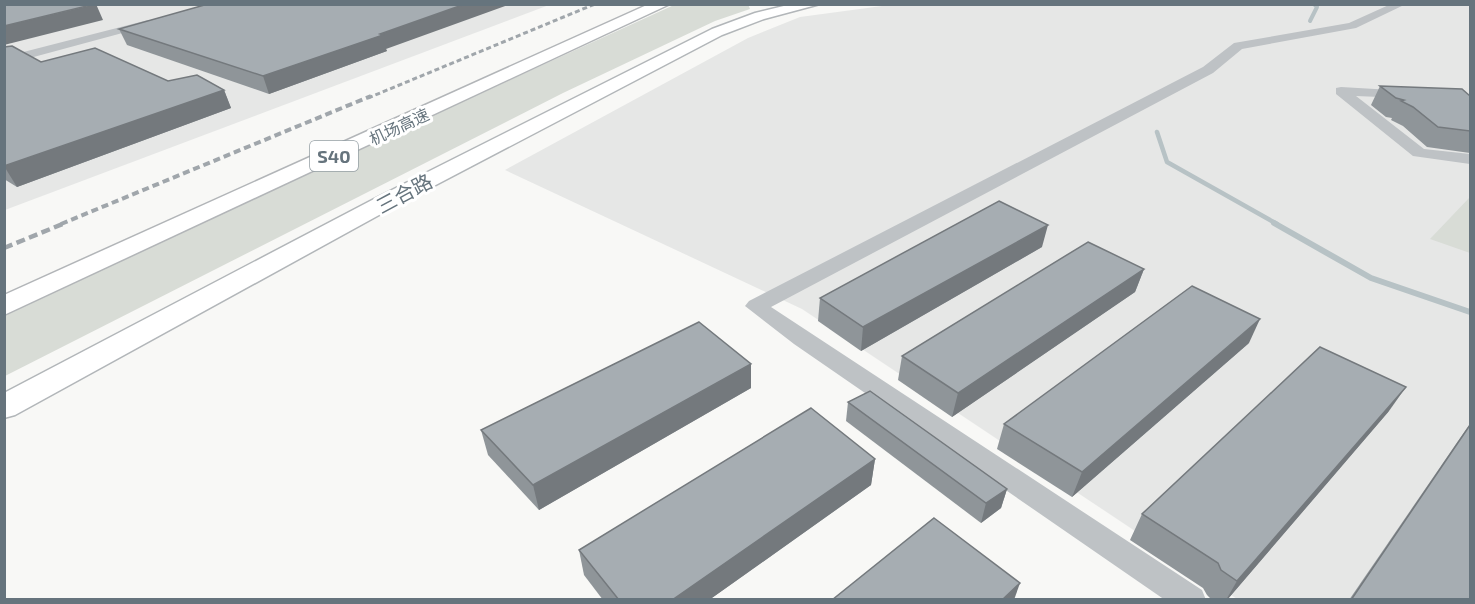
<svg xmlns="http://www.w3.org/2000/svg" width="1475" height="604" font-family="'Exo 2','Noto Sans SC',sans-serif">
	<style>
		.built { fill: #e6e7e6 }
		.green { fill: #d8dcd6 }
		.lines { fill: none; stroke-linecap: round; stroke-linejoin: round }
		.stream-far2 { stroke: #b7c2c5; stroke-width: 4 }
		.stream-far1 { stroke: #b7c2c5; stroke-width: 4.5 }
		.stream { stroke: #b7c2c5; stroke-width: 6 }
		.major-casing { stroke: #b2b6b9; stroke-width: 3 }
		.highway-casing { stroke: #b2b5b8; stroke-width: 3 }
		.minor { fill: #bec2c5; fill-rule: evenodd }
		.major { fill: #fff; fill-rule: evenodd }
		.highway { fill: #fff; fill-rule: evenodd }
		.rail-far2 { stroke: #a0a6ab; stroke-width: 3; stroke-dasharray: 5 3; stroke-linecap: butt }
		.rail-far1 { stroke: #a0a6ab; stroke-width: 4; stroke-dasharray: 7 4; stroke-linecap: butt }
		.rail { stroke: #a0a6ab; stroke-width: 4.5; stroke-dasharray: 9 4.5; stroke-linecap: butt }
		.wall { fill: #8f9599 }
		.shaded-wall { fill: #74797d }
		.building { fill: #a6adb2; stroke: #74797d; stroke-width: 1.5 }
		.labels { text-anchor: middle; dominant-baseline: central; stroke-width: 6; stroke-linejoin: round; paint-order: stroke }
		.far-street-label { font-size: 16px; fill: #66747d; stroke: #fff }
		.shield { fill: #fff; stroke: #949ea4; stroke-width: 1.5 }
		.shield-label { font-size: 18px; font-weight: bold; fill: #66747d }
		.street-label { font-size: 20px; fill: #66747d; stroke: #fff }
	</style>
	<rect width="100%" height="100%" fill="#f8f8f6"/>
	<g class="built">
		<polygon points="897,4 1470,5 1470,599 1237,599 802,309 505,170 748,38 800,17"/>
		<polygon points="5,5 549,5 5,210"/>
	</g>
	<g class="green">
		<polygon points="674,5 748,4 750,9 715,21 563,93 5,376 5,310"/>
		<polygon points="1470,197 1470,253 1430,239"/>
	</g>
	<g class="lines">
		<polyline class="stream-far2" points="1310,21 1317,7 1314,4"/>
		<polyline class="stream-far1" points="1157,132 1167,162 1277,224"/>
		<polyline class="stream" points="1274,223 1371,278 1470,312"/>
		<defs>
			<polygon id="major" points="792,4 820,4 764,19 722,35 390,209 15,415 4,418 4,393 374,199 712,29 755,13"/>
			<polygon id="highway" points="649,4 670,4 4,315 4,295"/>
		</defs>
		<use href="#major" class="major-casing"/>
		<use href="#highway" class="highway-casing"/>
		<g class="minor">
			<polygon points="1391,4 1406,4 1356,28 1242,49 1213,73 771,307 1202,590 1206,600 1165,600 794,344 745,306 749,301 1203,67 1234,43 1349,23"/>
			<polygon points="148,20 152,21 152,25 4,65 4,57"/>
			<polygon points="1341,87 1409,91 1411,94 1404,98 1356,96 1424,149 1470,154 1470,164 1413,156 1336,94 1336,88"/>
		</g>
		<use href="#major" class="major"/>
		<use href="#highway" class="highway"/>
		<polyline class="rail-far2" points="368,98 595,4"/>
		<polyline class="rail-far1" points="61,224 371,96"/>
		<polyline class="rail" points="4,248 65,223"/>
	</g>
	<g class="wall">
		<polygon points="119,29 386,49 387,51 269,94 127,45"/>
		<polygon points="4,47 41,62 224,90 231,108 17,187 4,179"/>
		<polygon points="1380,86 1470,96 1470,153 1427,147 1403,126 1391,120 1392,118 1386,117 1371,105"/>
		<polygon points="1042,247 861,351 818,321 820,298"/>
		<polygon points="1144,269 1135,292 952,417 898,380 902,356"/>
		<polygon points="1249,343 1072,497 997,449 1004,424"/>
		<polygon points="751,364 751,388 539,510 488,455 481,430"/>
		<polygon points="848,402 1007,489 1001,508 981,523 846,421"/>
		<polygon points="1389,411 1227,600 1212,600 1207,595 1203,588 1130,540 1142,514"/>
		<polygon points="1470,424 1470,600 1349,600 1456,444"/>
		<polygon points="875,459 871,485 709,600 603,600 584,575 579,550"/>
	</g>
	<g class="shaded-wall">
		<polygon points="96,4 103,20 4,45 4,26"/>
		<polygon points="465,4 511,4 386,49 387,51 269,94 263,76 380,34"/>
		<polygon points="224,90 231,108 17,187 4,166"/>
		<polygon points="1048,225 1042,247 861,351 863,327"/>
		<polygon points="1144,269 1135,292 952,417 958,393"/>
		<polygon points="1260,319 1249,343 1072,497 1082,472"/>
		<polygon points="751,364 751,388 539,510 533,485"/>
		<polygon points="1406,387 1389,411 1227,600 1226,600 1237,581"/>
		<polygon points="875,459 871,485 709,600 672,600"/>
		<polygon points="1007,489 1001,508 981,523 986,503"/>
		<polygon points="1020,583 1014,600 1002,600"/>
	</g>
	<g class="building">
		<polygon points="4,4 95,4 4,26"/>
		<polygon points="208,4 465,4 380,34 383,35 263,76 119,29"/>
		<polygon points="12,46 41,62 95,48 168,81 197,75 224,90 4,166 4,47"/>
		<polygon points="1380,86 1462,89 1470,96 1470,131 1438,127 1413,107 1401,101 1404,100 1396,98"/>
		<polygon points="999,201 1048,225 863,327 820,298"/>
		<polygon points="1088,242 1144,269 958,393 902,356"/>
		<polygon points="1192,286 1260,319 1082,472 1004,424"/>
		<polygon points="699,322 751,364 533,485 481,430"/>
		<polygon points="1320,347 1406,387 1237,581 1221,570 1218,563 1142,514"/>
		<polygon points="870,391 1007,489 986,503 848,402"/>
		<polygon points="811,408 875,459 672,600 619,600 579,550"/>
		<polygon points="1470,425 1470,600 1351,600"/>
		<polygon points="934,518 1020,583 1002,600 832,600"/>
	</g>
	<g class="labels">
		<g class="far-street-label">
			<text transform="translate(399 126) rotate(-25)">机场高速</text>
		</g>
		<rect class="shield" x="310" y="141" width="48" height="30" rx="4.5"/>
		<g class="shield-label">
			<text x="334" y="156">S40</text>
		</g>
		<g class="street-label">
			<text transform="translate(404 193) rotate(-28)">三合路</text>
		</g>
	</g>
	<rect width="1475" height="604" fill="none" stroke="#66747d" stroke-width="12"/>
</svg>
